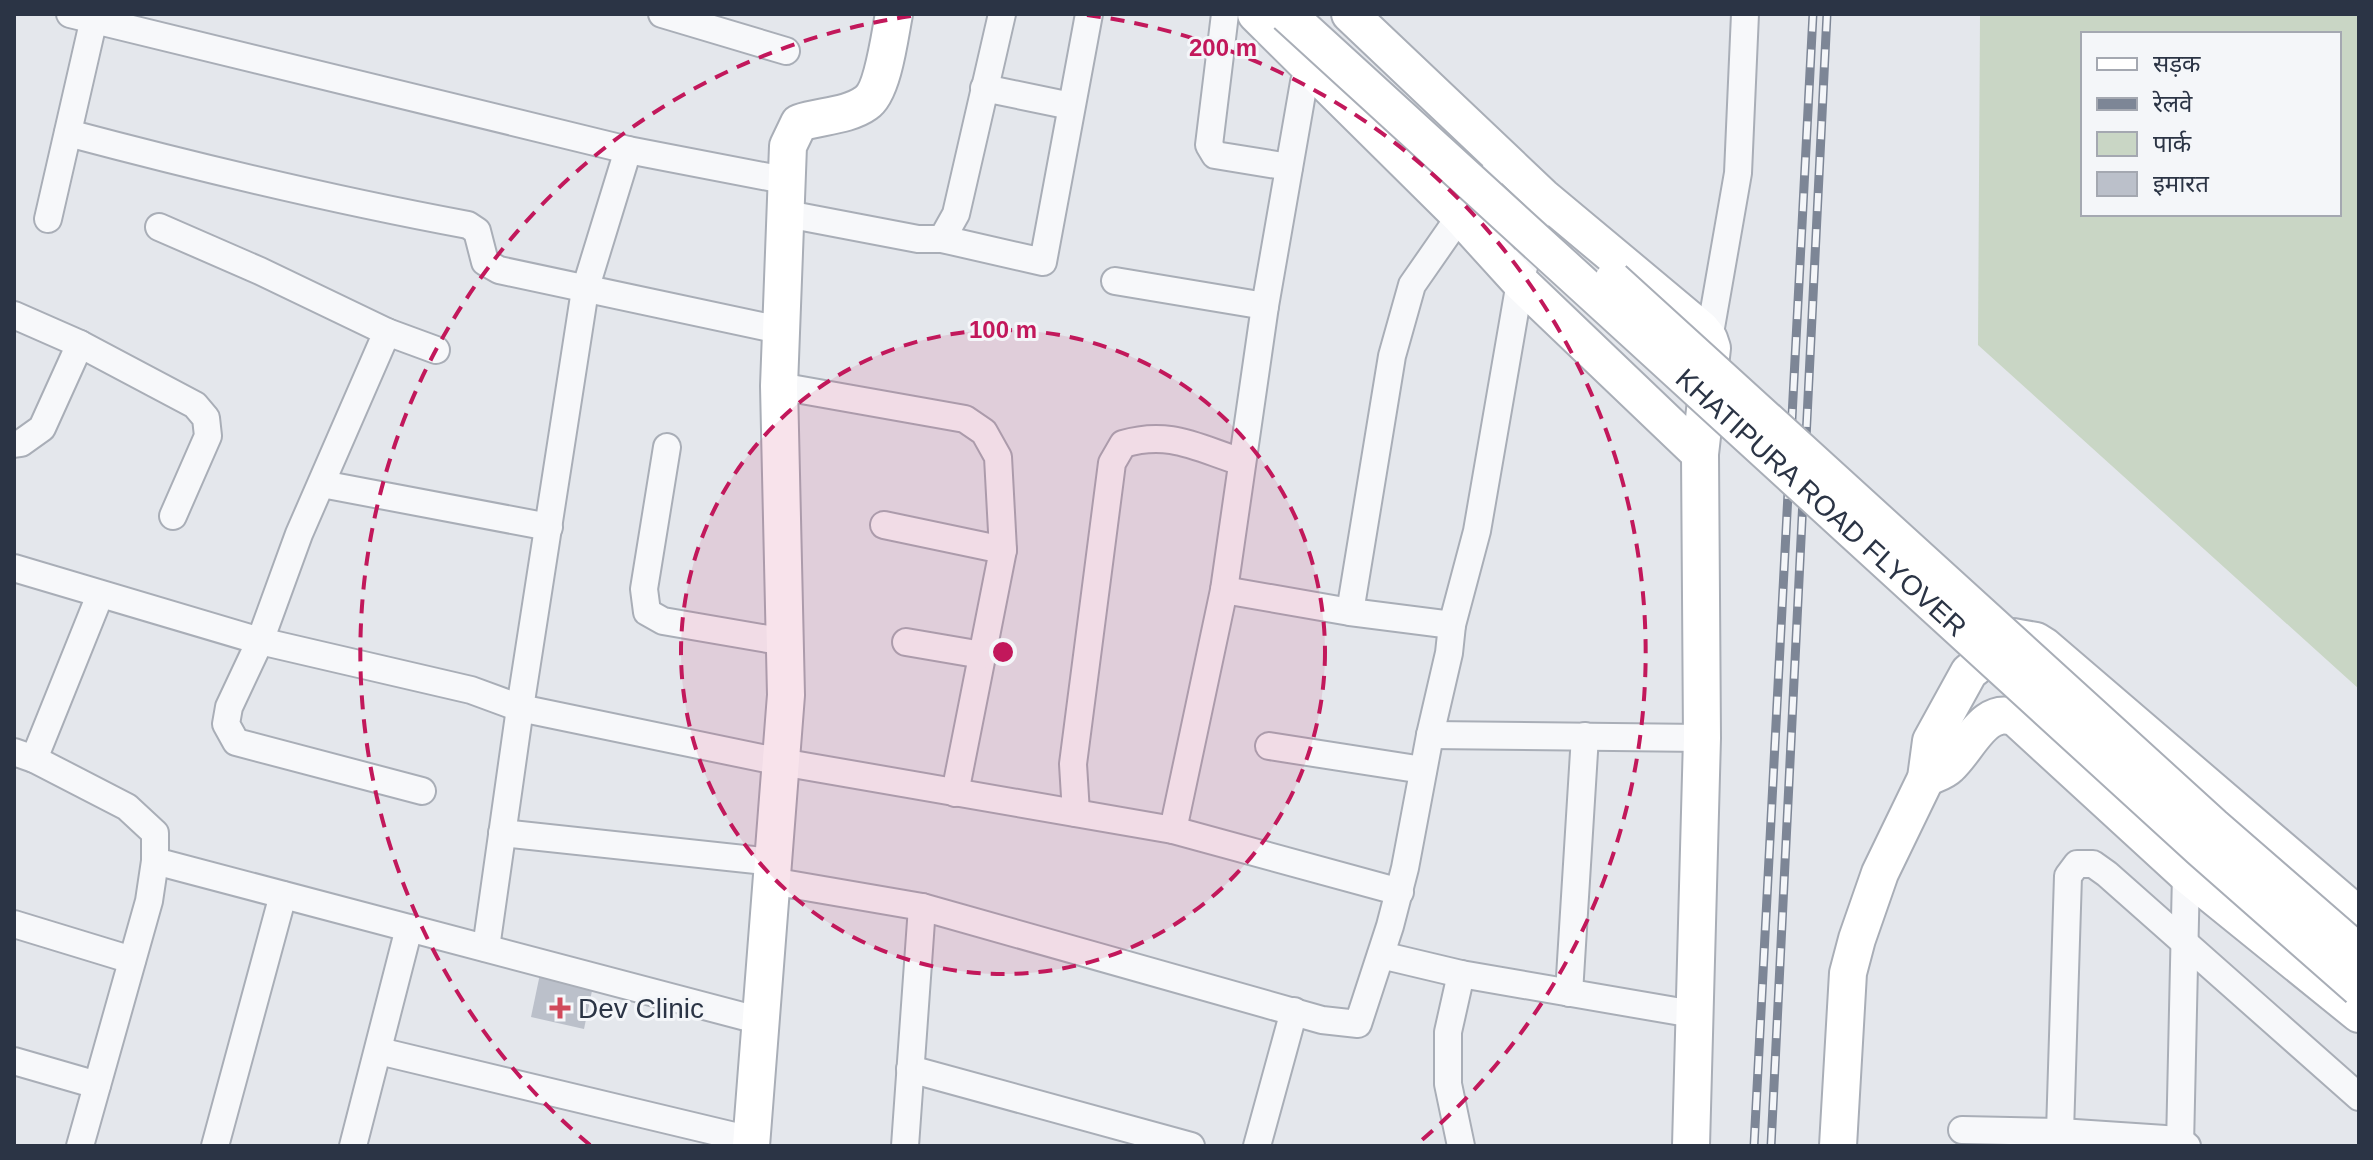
<svg xmlns="http://www.w3.org/2000/svg" width="2373" height="1160" font-family="Arial,'Noto Sans Devanagari',sans-serif">
	<style>
		.green { fill: #c9d6c5; fill-rule: evenodd }
		.building { fill: #bbc0ca }
		.lines { fill: none; stroke-linecap: round; stroke-linejoin: round }
		.street-casing { stroke: #a9aeb7; stroke-width: 30 }
		.secondary-casing { stroke: #a9aeb7; stroke-width: 40 }
		.street { stroke: #f7f8fa; stroke-width: 26 }
		.secondary { stroke: #fff; stroke-width: 36 }
		.rail-casing { stroke: #7d8696; stroke-width: 9 }
		.rail { stroke: #f4f6f9; stroke-width: 6; stroke-dasharray: 18; stroke-linecap: butt }
		.secondary-bridge-casing { stroke: #a9aeb7; stroke-width: 40; stroke-linecap: butt }
		.secondary-bridge { stroke: #fff; stroke-width: 36 }
		.ring { fill: none; stroke: #c2185b; stroke-width: 4; stroke-dasharray: 14 10 }
		.poi-dot { fill: #d1495b; stroke: #f4f6f9; stroke-width: 3 }
		.labels { text-anchor: middle; dominant-baseline: central; stroke-width: 6; stroke-linejoin: round; paint-order: stroke }
		.street-label { font-size: 28px; fill: #2b3445; stroke: #f4f6f9 }
		.poi-label { font-size: 28px; fill: #2b3445; stroke: #f4f6f9; text-anchor: start }
		.centre { fill: #c2185b; stroke: #f4f6f9; stroke-width: 4 }
		.ring-label { font-size: 24px; text-anchor: middle; font-weight: bold; fill: #c2185b; stroke: #f4f6f9; stroke-width: 6; stroke-linejoin: round; paint-order: stroke }
	</style>
	<rect width="100%" height="100%" fill="#e4e7ec"/>
	<path class="green" d="M1980 14H2359V689L1978 345ZM2083 34H2339V214H2083Z"/>
	<polygon class="building" points="540,974 593,986 584,1029 531,1017"/>
	<g class="lines">
		<defs>
			<g id="street">
				<polyline points="70,14 628,150 789,181"/>
				<polyline points="662,14 786,51"/>
				<polyline points="1225,14 1209,145 1215,155 1289,167"/>
				<polyline points="984,88 1071,106"/>
				<path d="M68 133C200 168 333 200 468 225L477 231 485 262 499 270 780 330"/>
				<polyline points="787,214 918,239 942,239 956,214 1002,14"/>
				<polyline points="48,219 95,14"/>
				<polyline points="159,227 260,271 387,332 299,534 260,641 229,707 226,724 236,742 422,791"/>
				<polyline points="942,239 1043,262 1089,14"/>
				<polyline points="1115,281 1265,306"/>
				<polyline points="14,315 80,344 195,405 206,418 208,436 173,516"/>
				<polyline points="387,332 436,350"/>
				<polyline points="1709,339 1738,173 1745,14"/>
				<polyline points="779,386 965,419 984,432 998,457 1003,550 955,793"/>
				<polyline points="14,444 21,443 42,428 80,344"/>
				<polyline points="667,447 644,589 647,612 663,621 785,642"/>
				<polyline points="322,484 549,527"/>
				<polyline points="884,525 1003,550"/>
				<polyline points="14,568 260,641 471,690 520,708 781,762 1173,830 1400,892"/>
				<polyline points="1224,590 1350,612 1452,625"/>
				<polyline points="1350,612 1392,356 1412,285 1460,216 1504,160"/>
				<polyline points="906,642 982,655"/>
				<polyline points="1430,735 1702,738"/>
				<polyline points="1269,746 1423,770"/>
				<polyline points="14,752 34,759 127,807 155,833 155,861 149,901 80,1146"/>
				<polyline points="34,759 100,595"/>
				<path d="M1076 813 1073 764 1112 463 1123 444C1170 430 1197 448 1242 462"/>
				<polyline points="1173,830 1224,590 1265,306 1304,82 1312,68"/>
				<polyline points="502,833 773,862"/>
				<polyline points="155,861 761,1021"/>
				<polyline points="771,881 922,907 1322,1020 1358,1024 1390,926 1405,868 1430,735 1449,653 1452,625 1477,531 1520,282 1536,222"/>
				<polyline points="14,924 132,960"/>
				<polyline points="486,948 520,708 585,290 628,150"/>
				<polyline points="1381,955 1461,974 1693,1014"/>
				<polyline points="1569,993 1585,736"/>
				<polyline points="379,1051 751,1140"/>
				<polyline points="14,1061 97,1085"/>
				<polyline points="910,1069 1191,1146"/>
				<polyline points="1962,1130 2060,1132 2180,1140 2187,1146"/>
				<polyline points="2060,1132 2068,876 2077,864 2093,864 2107,874 2359,1097"/>
				<polyline points="215,1146 283,895"/>
				<polyline points="353,1146 409,928"/>
				<polyline points="905,1146 922,907"/>
				<polyline points="1257,1146 1294,1011"/>
				<polyline points="1461,1146 1448,1084 1448,1032 1461,974"/>
				<polyline points="2180,1146 2186,874"/>
			</g>
			<g id="secondary">
				<polyline points="1256,14 1460,216 1520,282 1700,454"/>
				<polyline points="1350,14 1543,197 1701,329 1709,339 1712,348 1700,454 1702,738 1691,1146"/>
				<path d="M1926 778C1934 774 1943 772 1949 766 1969 748 1985 703 2017 719L2186 874 2359 1014"/>
				<path d="M751 1146 786 695 779 386 788 146 799 123C820 116 848 116 866 103 883 92 890 34 894 14"/>
				<polyline points="1838,1146 1848,973 1857,939 1880,873 1926,778 1931,741 1969,672 2013,637 2036,641 2044,646 2359,916"/>
			</g>
		</defs>
		<use href="#street" class="street-casing"/>
		<use href="#secondary" class="secondary-casing"/>
		<use href="#street" class="street"/>
		<use href="#secondary" class="secondary"/>
		<defs>
			<g id="rail">
				<polyline points="1754,1146 1813,14"/>
				<polyline points="1771,1146 1827,14"/>
			</g>
		</defs>
		<use href="#rail" class="rail-casing"/>
		<use href="#rail" class="rail"/>
		<defs>
			<g id="secondary-bridge">
				<path id="s1" d="M1287 14 2201 849 2359 988"/>
				<polyline points="1613,280 2213,826 2359,953"/>
			</g>
		</defs>
		<use href="#secondary-bridge" class="secondary-bridge-casing"/>
		<use href="#secondary-bridge" class="secondary-bridge"/>
	</g>
	<circle cx="1003" cy="652" r="322" fill="#c2185b" fill-opacity=".12"/>
	<g class="ring">
		<circle cx="1003" cy="652" r="322"/>
		<path d="M590 1145A643 643 0 0 1 919 15M1087 15A643 643 0 0 1 1416 1145"/>
	</g>
	<path class="poi-dot" d="M556 996h8v8h8v8h-8v8h-8v-8h-8v-8h8z"/>
	<g class="labels">
		<g class="street-label">
			<text stroke="none"><textPath href="#s1" startOffset="724">KHATIPURA ROAD FLYOVER</textPath></text>
		</g>
		<g class="poi-label">
			<text x="578" y="1008">Dev Clinic</text>
		</g>
	</g>
	<circle cx="1003" cy="652" r="12" class="centre"/>
	<g class="ring-label">
		<text x="1223" y="56">200 m</text>
		<text x="1003" y="338">100 m</text>
	</g>
	<rect width="2373" height="1160" fill="none" stroke="#2b3445" stroke-width="32"/>
	<rect x="2081" y="32" width="260" height="184" fill="#f4f6f9" stroke="#a4a8b1" stroke-width="2"/>
	<rect x="2097" y="58" width="40" height="12" fill="#ffffff" stroke="#a4a8b1" stroke-width="2"/>
	<text x="2153" y="72" font-size="24" fill="#2b3445">सड़क</text>
	<rect x="2097" y="98" width="40" height="12" fill="#7d8696" stroke="#a4a8b1" stroke-width="2"/>
	<text x="2153" y="112" font-size="24" fill="#2b3445">रेलवे</text>
	<rect x="2097" y="132" width="40" height="24" fill="#c9d6c5" stroke="#a4a8b1" stroke-width="2"/>
	<text x="2153" y="152" font-size="24" fill="#2b3445">पार्क</text>
	<rect x="2097" y="172" width="40" height="24" fill="#bbc0ca" stroke="#a4a8b1" stroke-width="2"/>
	<text x="2153" y="192" font-size="24" fill="#2b3445">इमारत</text>
</svg>
